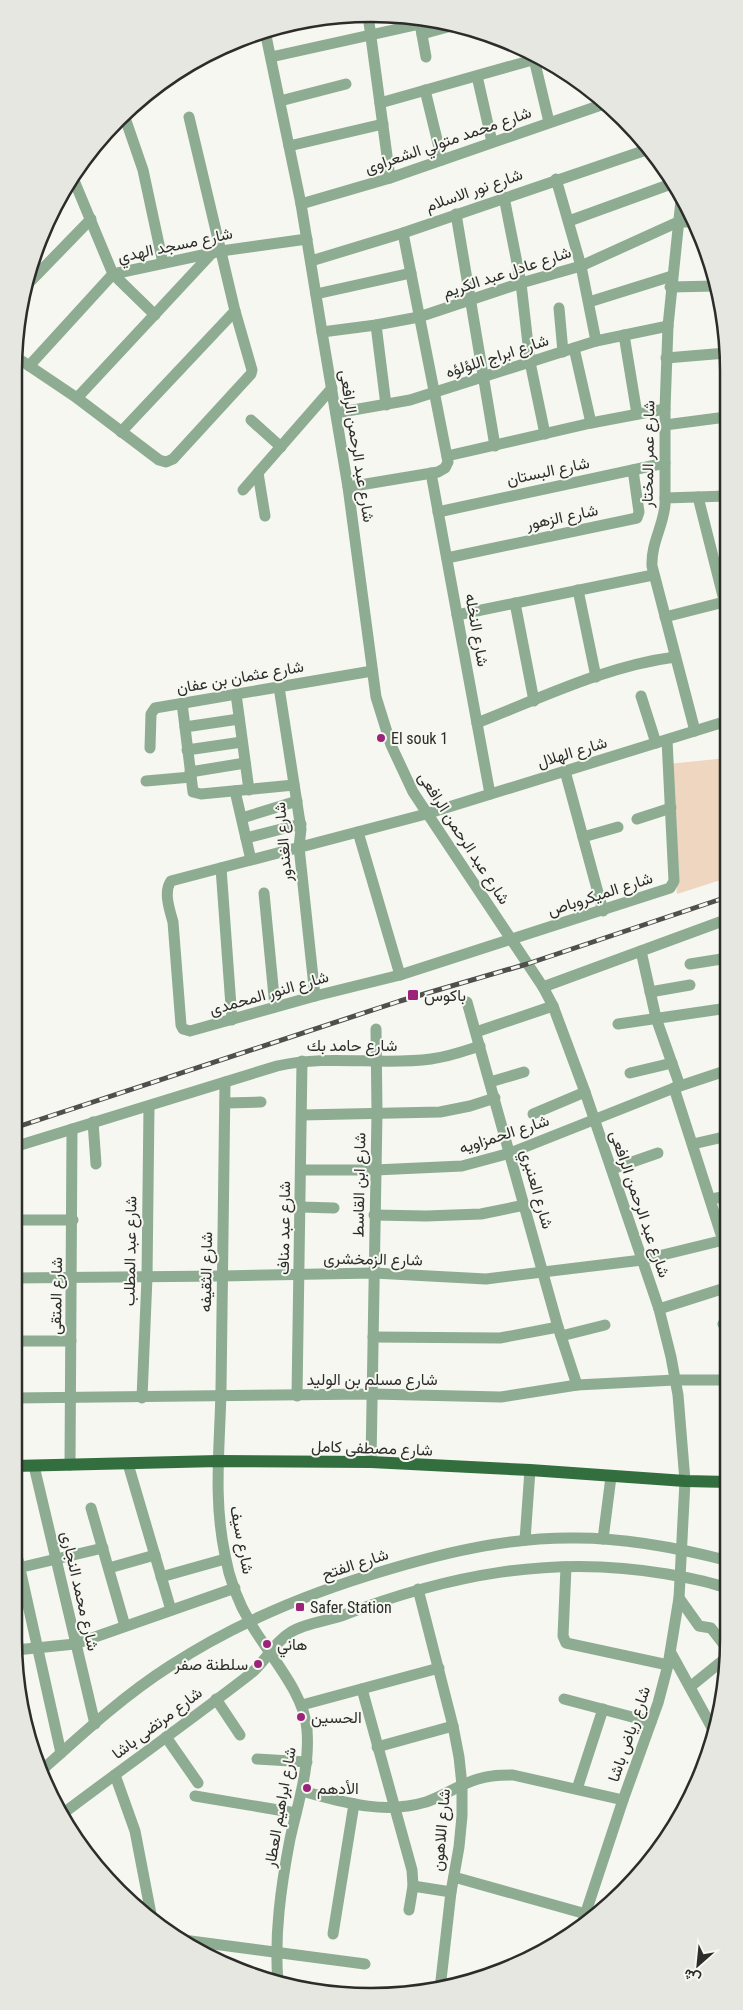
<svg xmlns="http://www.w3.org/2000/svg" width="743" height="2010" font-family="'Roboto Condensed',Vazirmatn,sans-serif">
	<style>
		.green { fill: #eed6c0 }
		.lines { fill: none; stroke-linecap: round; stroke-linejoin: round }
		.minor { stroke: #8eac92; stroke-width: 11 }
		.major { stroke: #336e3f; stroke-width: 12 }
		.rail-casing { stroke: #4f504d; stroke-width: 5 }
		.rail { stroke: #f5f7f0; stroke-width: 3; stroke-dasharray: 9; stroke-linecap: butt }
		.poi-dot { fill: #9d237a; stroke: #f5f7f0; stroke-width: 2 }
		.labels { text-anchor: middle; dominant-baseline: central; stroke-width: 4; stroke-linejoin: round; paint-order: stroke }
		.street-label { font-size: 16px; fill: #2c2d2a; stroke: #f5f7f0 }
		.poi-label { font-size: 16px; fill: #2c2d2a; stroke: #f5f7f0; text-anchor: start }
		.rim { fill: none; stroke: #2c2d2a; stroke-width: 2.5 }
	</style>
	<rect width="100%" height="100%" fill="#f5f7f0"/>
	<polygon class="green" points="727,758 727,878 677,894 668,764"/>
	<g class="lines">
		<g class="minor">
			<polyline points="368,15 390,178"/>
			<polyline points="419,18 426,57"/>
			<polyline points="265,31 301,204 322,332 348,487 376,697 391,745 413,792 543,987 553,1006 585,1092 659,1309 671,1357 678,1395 685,1481 679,1598 668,1665 658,1703 623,1800 582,1924"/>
			<polyline points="422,34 455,25"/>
			<polyline points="271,57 420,24"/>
			<polyline points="534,59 549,122"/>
			<polyline points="477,76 492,142"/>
			<polyline points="425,90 442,160"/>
			<polyline points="280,101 346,84"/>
			<polyline points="380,103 536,59"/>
			<polyline points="124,115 143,170 163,263"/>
			<polyline points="289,146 383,124"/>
			<polyline points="73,178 113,274 155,315"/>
			<polyline points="556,179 581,266 596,341"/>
			<polyline points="504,197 521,283 530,362 545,434"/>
			<path d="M681 200 668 326 665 409V505C663 527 651 543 652 566L695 731"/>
			<polyline points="301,204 390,178 604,104"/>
			<polyline points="456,214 495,446"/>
			<polyline points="569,221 671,184"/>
			<polyline points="311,261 403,233 649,149"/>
			<polyline points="25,287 91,219"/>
			<polyline points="670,287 716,286"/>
			<polyline points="316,294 411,273"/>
			<polyline points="589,302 672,276"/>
			<polyline points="559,308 563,352"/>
			<polyline points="376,325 386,405"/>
			<polyline points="322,332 376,325 419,317 521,283 581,266 678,222 694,222"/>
			<polyline points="624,335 637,414"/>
			<polyline points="574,348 591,423"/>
			<polyline points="16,357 77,398 159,460 166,462 173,459 251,374 252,370 235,311 189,117"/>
			<polyline points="666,358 726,353"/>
			<polyline points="29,366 113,274 221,251 307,239"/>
			<polyline points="77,398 212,253"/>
			<polyline points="336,413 410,400 596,341 668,326"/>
			<polyline points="251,420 281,447"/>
			<polyline points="665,425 726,417"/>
			<polyline points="121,432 235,311"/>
			<polyline points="447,456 591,423 665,409"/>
			<polyline points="258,473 265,516"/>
			<polyline points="431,473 490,794"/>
			<polyline points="348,487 438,472 445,468 448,462 403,233"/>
			<polyline points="243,490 332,388"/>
			<polyline points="698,497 727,612"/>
			<polyline points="665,498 727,496"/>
			<polyline points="438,512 665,463"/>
			<polyline points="447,558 637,518 639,512 633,470"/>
			<polyline points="578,590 596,677"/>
			<polyline points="515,603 534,701"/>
			<polyline points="457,615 653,575"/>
			<polyline points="665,617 724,602"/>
			<polyline points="279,687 301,829 299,847 315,996"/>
			<polyline points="236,694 249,790"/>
			<polyline points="641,696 656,743"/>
			<polyline points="182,703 193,792 201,794 294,785"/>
			<path d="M477 723C541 698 606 666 675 657"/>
			<polyline points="185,727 239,719"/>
			<path d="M667 740 674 881 670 888 400 975 315 996 190 1031 183 1029 181 1025 173 922C170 911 163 892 171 881L426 814 727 721"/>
			<polyline points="150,748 151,714 155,708 372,671"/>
			<polyline points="187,750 242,742"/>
			<polyline points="565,771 603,911"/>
			<polyline points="190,772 245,763"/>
			<polyline points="146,781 191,777"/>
			<polyline points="235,791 251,860"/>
			<polyline points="242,818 297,801"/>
			<polyline points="637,819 671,808"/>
			<polyline points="358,832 400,975"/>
			<polyline points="583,837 618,827"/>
			<polyline points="246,838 301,824"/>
			<polyline points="221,868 232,1020"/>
			<polyline points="264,893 275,1007"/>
			<polyline points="641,951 656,1018 680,1086"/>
			<polyline points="690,964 728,958"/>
			<polyline points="543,987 728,919"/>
			<polyline points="650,992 690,985"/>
			<polyline points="467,1002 558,1327 577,1385"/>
			<polyline points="618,1024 728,1008"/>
			<polyline points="476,1032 553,1006"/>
			<polyline points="630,1073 672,1063"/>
			<path d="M225 1082C224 1184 222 1287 221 1389 220 1446 213 1498 225 1555 229 1578 239 1604 251 1624 269 1655 305 1694 307 1730 310 1768 298 1803 290 1839 281 1886 274 1935 278 1982"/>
			<polyline points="490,1082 524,1072"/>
			<polyline points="674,1088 728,1256"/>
			<polyline points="225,1103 261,1102"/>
			<polyline points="533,1114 585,1092"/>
			<polyline points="302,1115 440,1112 470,1106 495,1098"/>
			<polyline points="93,1122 96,1164"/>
			<polyline points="693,1144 728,1136"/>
			<path d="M14 1147 277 1066C330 1054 380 1066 431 1059 448 1057 464 1051 480 1046"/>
			<polyline points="612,1169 658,1153"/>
			<polyline points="301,1170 375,1170 462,1166 510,1153 674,1088 728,1070"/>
			<polyline points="711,1199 728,1196"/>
			<polyline points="301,1207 334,1208"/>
			<polyline points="374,1215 426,1216 481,1214 525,1205"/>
			<polyline points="14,1220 73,1220"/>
			<polyline points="14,1278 222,1276 374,1273 486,1279 642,1260 728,1239"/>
			<polyline points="659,1309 728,1287"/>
			<polyline points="723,1324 729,1322"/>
			<polyline points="561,1336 605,1325"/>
			<polyline points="373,1337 500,1338 558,1327"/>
			<polyline points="14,1341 71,1341"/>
			<polyline points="297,1396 302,1061"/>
			<polyline points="14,1398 372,1394 501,1397 577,1385 675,1380 729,1380"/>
			<polyline points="142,1398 147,1277 149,1106"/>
			<polyline points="371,1462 377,1113 376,1029"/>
			<polyline points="128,1464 171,1610"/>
			<polyline points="70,1465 72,1129"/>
			<polyline points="34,1466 95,1724"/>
			<polyline points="91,1508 125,1626"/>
			<polyline points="603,1539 611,1477"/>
			<polyline points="525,1540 530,1470"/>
			<polyline points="14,1542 61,1753"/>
			<polyline points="566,1567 563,1636 566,1643 668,1665"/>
			<polyline points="109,1568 155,1555"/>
			<polyline points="14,1569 103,1548"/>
			<polyline points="161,1577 225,1559"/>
			<polyline points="418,1589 453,1726 459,1757 462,1785 462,1816 459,1847 451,1892 440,1989"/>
			<polyline points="679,1598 699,1626 711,1628 728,1650"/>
			<polyline points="16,1650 75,1644 235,1588"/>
			<polyline points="671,1653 716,1735"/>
			<polyline points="690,1687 727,1657"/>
			<polyline points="362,1689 412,1870 413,1886 409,1910"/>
			<polyline points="216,1699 240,1735"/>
			<polyline points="564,1699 651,1722"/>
			<polyline points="302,1705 439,1668"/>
			<polyline points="166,1737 198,1783"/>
			<polyline points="377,1747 453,1726"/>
			<polyline points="257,1759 307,1762"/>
			<path d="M41 1771C82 1734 123 1696 170 1666 237 1622 314 1591 390 1569 451 1551 512 1537 576 1538 628 1538 679 1548 729 1561"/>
			<polyline points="115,1775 135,1831 151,1914"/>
			<polyline points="577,1789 603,1709"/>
			<path d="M302 1791C343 1802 383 1815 426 1802 444 1796 460 1784 478 1779 490 1775 501 1775 513 1775L623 1800"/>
			<polyline points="195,1796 296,1813"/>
			<path d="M61 1815C123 1768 187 1723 249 1675 265 1663 273 1643 291 1632 304 1624 326 1621 341 1616 447 1575 553 1554 667 1574 687 1578 710 1581 729 1589"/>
			<polyline points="454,1877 586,1914"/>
			<polyline points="413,1886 451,1892"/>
			<polyline points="333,1934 354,1804"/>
			<polyline points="183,1940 365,1964"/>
		</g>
		<polyline class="major" points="14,1466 218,1461 371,1462 530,1470 685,1481 729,1482"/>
		<defs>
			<polyline id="rail" points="14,1128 400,1001 527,964 727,897"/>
		</defs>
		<use href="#rail" class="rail-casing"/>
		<use href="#rail" class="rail"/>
	</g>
	<g class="poi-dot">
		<circle cx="381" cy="738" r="5"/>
		<rect x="407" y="989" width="12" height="12" rx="2.5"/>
		<rect x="295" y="1602" width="10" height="10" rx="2.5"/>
		<circle cx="267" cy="1644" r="5"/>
		<circle cx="258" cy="1664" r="5"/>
		<circle cx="301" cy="1717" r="5"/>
		<circle cx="307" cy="1788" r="5"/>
	</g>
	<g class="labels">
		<g class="street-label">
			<text transform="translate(448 140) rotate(-19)">شارع محمد متولي الشعراوى</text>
			<text transform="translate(474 190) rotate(-19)">شارع نور الاسلام</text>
			<text transform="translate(175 245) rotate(-12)">شارع مسجد الهدي</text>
			<text transform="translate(507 272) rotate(-18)">شارع عادل عبد الكريم</text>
			<text transform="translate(497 356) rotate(-18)">شارع ابراج اللؤلؤه</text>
			<text transform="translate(357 446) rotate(81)">شارع عبد الرحمن الرافعى</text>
			<text transform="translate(648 454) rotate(-89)">شارع عمر المختار</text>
			<text transform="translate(548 471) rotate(-12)">شارع البستان</text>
			<text transform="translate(562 517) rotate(-12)">شارع الزهور</text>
			<text transform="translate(477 630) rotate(80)">شارع النخله</text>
			<text transform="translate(240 677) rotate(-10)">شارع عثمان بن عفان</text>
			<text transform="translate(572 752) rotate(-17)">شارع الهلال</text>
			<text transform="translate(464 838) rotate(57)">شارع عبد الرحمن الرافعى</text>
			<text transform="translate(283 842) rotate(-95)">شارع الغندور</text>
			<text transform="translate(600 894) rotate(-18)">شارع الميكروباص</text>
			<text transform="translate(269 993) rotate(-16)">شارع النور المحمدى</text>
			<text x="352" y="1045">شارع حامد بك</text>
			<text transform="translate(504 1134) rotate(-18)">شارع الحمزاويه</text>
			<text transform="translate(359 1185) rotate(-89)">شارع ابن القاسط</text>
			<text transform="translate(537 1189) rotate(74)">شارع العنبري</text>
			<text transform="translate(640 1204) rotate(71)">شارع عبد الرحمن الرافعى</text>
			<text transform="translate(284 1228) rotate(-89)">شارع عبد مناف</text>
			<text transform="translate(130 1251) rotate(-89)">شارع عبد المطلب</text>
			<text transform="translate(373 1259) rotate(1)">شارع الزمخشرى</text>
			<text transform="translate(206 1272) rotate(-89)">شارع الثقيفه</text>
			<text transform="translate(56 1296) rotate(-89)">شارع المتقى</text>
			<text x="372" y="1379">شارع مسلم بن الوليد</text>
			<text transform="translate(372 1448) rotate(2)">شارع مصطفى كامل</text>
			<text transform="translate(242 1540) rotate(79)">شارع سيف</text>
			<text transform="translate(355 1564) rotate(-18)">شارع الفتح</text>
			<text transform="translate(80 1591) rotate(77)">شارع محمد النجارى</text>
			<text transform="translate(157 1723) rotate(-37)">شارع مرتضى باشا</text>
			<text transform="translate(629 1734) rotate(-71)">شارع رياض باشا</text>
			<text transform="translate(280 1807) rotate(-80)">شارع ابراهيم العطار</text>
			<text transform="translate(441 1830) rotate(-85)">شارع اللاهون</text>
		</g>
		<g class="poi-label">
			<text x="391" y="738">El souk 1</text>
			<text x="424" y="995">باكوس</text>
			<text x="310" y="1607">Safer Station</text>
			<text x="277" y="1644">هاني</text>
			<text x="248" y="1664" text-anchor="end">سلطنة صفر</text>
			<text x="311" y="1717">الحسين</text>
			<text x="317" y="1788">الأدهم</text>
		</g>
	</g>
	<path d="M0 0H743V2010H0ZM371 22H371A349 349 0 0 1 720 371V1639A349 349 0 0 1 371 1988H371A349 349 0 0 1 22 1639V371A349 349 0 0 1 371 22Z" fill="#e5e7e0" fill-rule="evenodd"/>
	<path class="rim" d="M371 22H371A349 349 0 0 1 720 371V1639A349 349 0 0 1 371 1988H371A349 349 0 0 1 22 1639V371A349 349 0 0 1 371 22Z"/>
	<g transform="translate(698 1965) rotate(207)" stroke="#f5f7f0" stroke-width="4" paint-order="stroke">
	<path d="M0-4L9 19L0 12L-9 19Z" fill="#2c2d2a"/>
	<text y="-8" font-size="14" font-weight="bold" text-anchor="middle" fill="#2c2d2a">ش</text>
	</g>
</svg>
